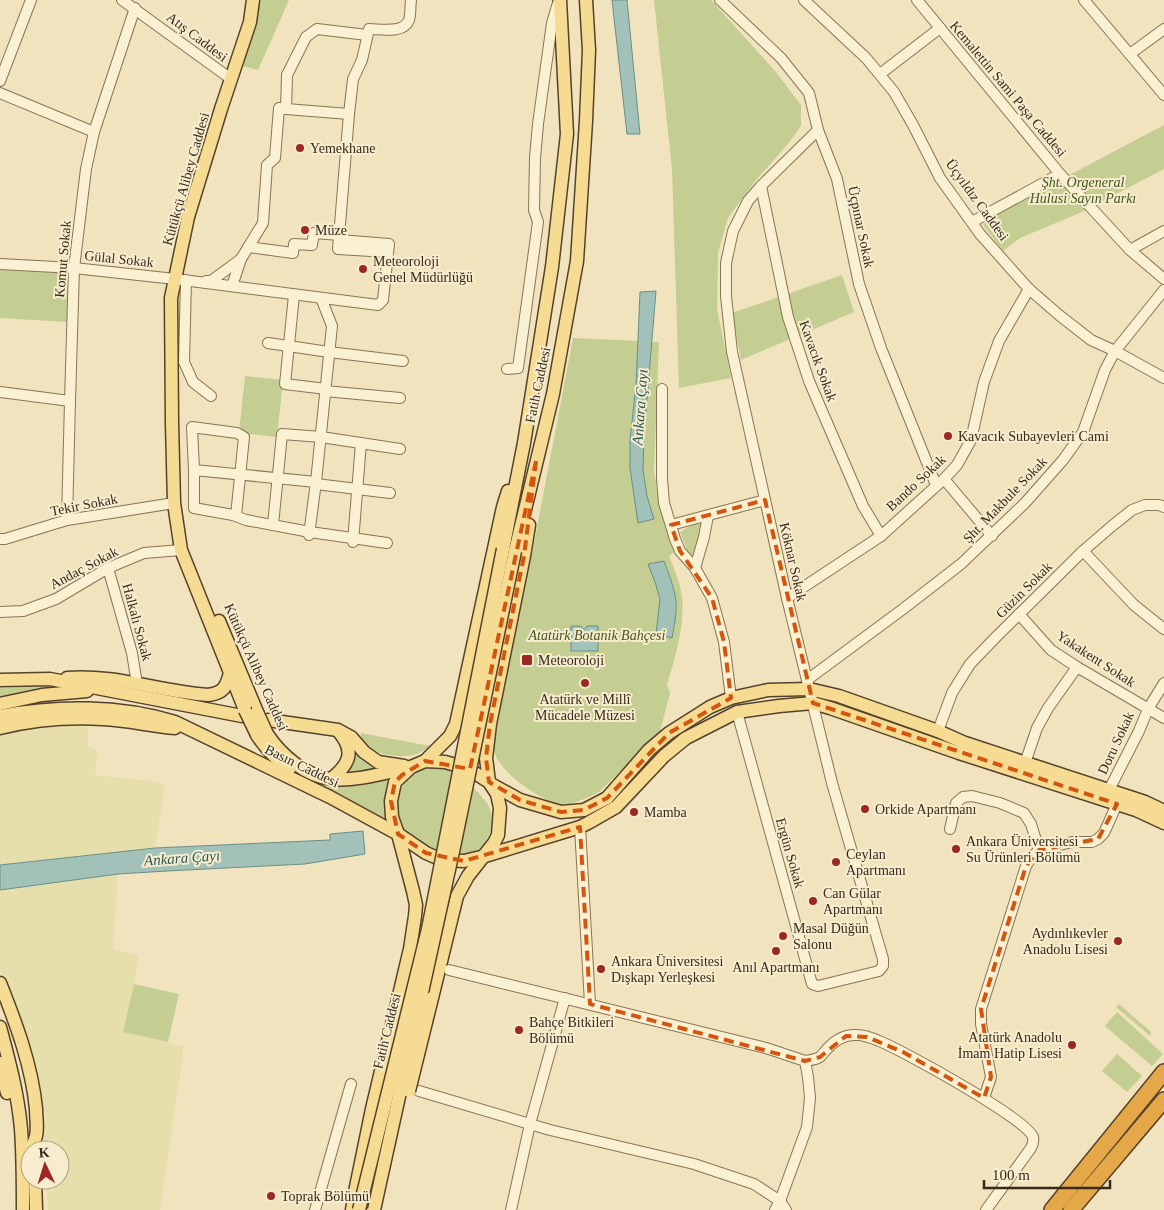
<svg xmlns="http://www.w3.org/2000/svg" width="1164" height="1210" font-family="Georgia,serif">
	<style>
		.farmland { fill: #e6dfab }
		.green { fill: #c4ce92 }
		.water { fill: #a2c1b9; stroke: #698f88 }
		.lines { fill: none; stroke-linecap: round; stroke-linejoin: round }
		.minor-casing { stroke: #897456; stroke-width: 12 }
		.major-casing { stroke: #56412b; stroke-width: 15 }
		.highway-casing { stroke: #56412b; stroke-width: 18 }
		.minor { stroke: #faf0d2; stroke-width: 10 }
		.major { stroke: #f6dc93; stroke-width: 12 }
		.highway { stroke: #e5a849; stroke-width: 15 }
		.major-bridge-casing { stroke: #56412b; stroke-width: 15; stroke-linecap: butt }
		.major-bridge { stroke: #f6dc93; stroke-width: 12 }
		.marked { fill: none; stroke: #d6540e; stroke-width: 4; stroke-dasharray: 10 6; stroke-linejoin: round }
		.poi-dot { fill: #9b2823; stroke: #f7edce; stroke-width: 2 }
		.labels { text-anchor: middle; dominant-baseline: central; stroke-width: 4; stroke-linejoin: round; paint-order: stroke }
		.street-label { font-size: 14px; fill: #372a1b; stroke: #f7edce }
		.poi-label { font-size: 14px; fill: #372a1b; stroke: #f7edce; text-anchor: start }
		.park-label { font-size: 14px; font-style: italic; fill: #455521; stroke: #f7edce }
		.water-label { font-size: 15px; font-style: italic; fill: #2a5857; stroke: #f7edce }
	</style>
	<rect width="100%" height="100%" fill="#f0e3be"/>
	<g class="farmland">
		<polygon points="88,725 88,747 98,751 95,775 151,781 165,785 155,848 0,865 0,735 26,730 64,726"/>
		<polygon points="118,874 113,949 139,955 134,984 123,1032 168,1042 184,1047 160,1210 48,1210 47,1180 60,1180 60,1150 45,1150 43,1122 31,1054 0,969 0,890"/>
	</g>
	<g class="green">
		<polygon points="259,0 289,0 258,70 243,66 252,33"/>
		<polygon points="654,0 711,0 776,72 801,105 801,126 788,144 756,180 728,218 718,253 717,309 731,378 679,388 672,169"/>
		<polygon points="1164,125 1164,169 1082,212 1020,238 1003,251 983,225 988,218"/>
		<polygon points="1,268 68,274 67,322 0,318 0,269"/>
		<polygon points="842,275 854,312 741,360 732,313"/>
		<path d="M573 338 659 342 654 471 660 509 676 551 669 556C674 568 680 583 682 597 685 627 675 657 667 685L670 693 660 732 599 792C589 797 573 805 562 804 542 802 502 774 495 754 494 751 494 746 494 743L516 624 532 554Z"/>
		<polygon points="245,376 283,380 277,437 239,433"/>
		<polygon points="700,523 703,531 695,553 689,556 680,532 694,524"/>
		<polygon points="25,687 64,687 0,700 0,688"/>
		<path d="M361 733 430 746C412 762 387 756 367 749L361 739Z"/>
		<polygon points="353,750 361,759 378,770 344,776"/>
		<path d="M436 767C453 770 460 776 472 787 489 802 500 818 487 839 484 844 482 847 477 851 460 862 416 846 404 831 399 825 397 817 397 809 396 793 403 779 418 772 423 769 430 769 436 767Z"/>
		<path d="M392 777C384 792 384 803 385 820L327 788 328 786 340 787 352 785Z"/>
		<polygon points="134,984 179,994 168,1042 123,1032"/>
		<polygon points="1119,1004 1150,1031 1151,1034 1150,1036 1116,1007"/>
		<polygon points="1117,1012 1163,1054 1152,1066 1105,1026"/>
		<polygon points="1117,1054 1142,1076 1127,1092 1102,1071"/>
	</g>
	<g class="water">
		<polygon points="612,0 627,0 640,134 627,134"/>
		<polygon points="656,291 644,435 643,470 647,496 654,519 638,523 630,468 630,440 636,385 640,292"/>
		<path d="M664 561C669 574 674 587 676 601 677 613 674 626 672 638L656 634 660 599 655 582 648 564Z"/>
		<polygon points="571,626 581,626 583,629 585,629 587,626 598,626 598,651 571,651"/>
		<polygon points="363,831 365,854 305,864 167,871 118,874 0,890 0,865 155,848 330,840 330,834"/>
	</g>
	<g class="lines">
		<defs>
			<g id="minor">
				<polyline points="122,0 231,79"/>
				<polyline points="720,0 781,58 809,93 818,130 837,179 859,284 881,348 936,485"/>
				<polyline points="804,0 866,58 894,92 913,125 940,178 980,234 1029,289 1059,315 1091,340 1115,351 1164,378"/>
				<polyline points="917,0 1060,174 1130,250 1164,279"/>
				<polyline points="1084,0 1164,95"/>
				<polyline points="1130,54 1164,29"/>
				<polyline points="880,74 940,28"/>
				<polyline points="0,81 31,0"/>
				<polyline points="0,93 94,132"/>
				<polyline points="286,109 349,114"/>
				<polyline points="761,186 788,317 809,381 863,506 881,536"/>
				<polyline points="972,222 1060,174"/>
				<polyline points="248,247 293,253 294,244 312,245 314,233 340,235"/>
				<polyline points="1130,250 1164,231"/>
				<path d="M388 252 338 249 349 114 353 79 362 60 369 29C380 29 404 34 409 20 411 14 410 6 411 0"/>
				<polyline points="0,264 74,268 175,279 378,305 383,300 389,244 339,240"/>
				<polyline points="186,280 184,362 193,382 211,396"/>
				<polyline points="206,281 211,281 241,259"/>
				<polyline points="232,286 241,259 263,223 267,165 275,158 279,108 286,109 287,75 306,37 317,29 367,35"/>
				<polyline points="294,295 285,384 326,389"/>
				<polyline points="268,343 329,352 403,361"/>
				<polyline points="507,369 518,368 538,222 534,210 535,158 538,124 552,23 558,3"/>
				<polyline points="662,389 662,479 664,503 675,539 680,551 695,568 712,598 724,642 731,698"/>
				<polyline points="325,391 400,398"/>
				<polyline points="0,392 70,401"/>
				<polyline points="194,470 192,427 237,433 244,437 236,516"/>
				<polyline points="944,479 992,536"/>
				<polyline points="316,482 194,470 194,508 233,515 246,520 310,532 387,543"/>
				<polyline points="316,484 390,493"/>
				<polyline points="67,520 70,401 74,268 86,169 94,132 135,8"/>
				<polyline points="273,525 282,434 321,437 400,449"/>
				<polyline points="671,525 765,500"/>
				<polyline points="309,535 316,482 332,326 321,298"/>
				<polyline points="0,539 5,539 67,520 174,503"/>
				<polyline points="353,542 361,443"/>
				<polyline points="1083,551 1134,605 1164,629"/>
				<polyline points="108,568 132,653 137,684"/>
				<polyline points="695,568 704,537 708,516"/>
				<polyline points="787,598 881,536 944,479 957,465 971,440 984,382 999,341 1029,289"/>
				<polyline points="0,612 23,611 56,599 108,568 144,553 181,550"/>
				<polyline points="1019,614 1051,650 1077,667 1164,718"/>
				<polyline points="807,680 903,609 961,564 1025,503 1063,460 1083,432 1105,370 1115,351 1164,290"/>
				<polyline points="737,712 812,984 818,986 879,971 883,966 883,959 832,783 787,598 732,352 726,296 726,263 733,231 748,201 761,186 818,130"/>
				<polyline points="938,731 952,693 970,664 997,636 1083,551 1112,526 1132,510 1145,505 1159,505 1164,507"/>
				<polyline points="1025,763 1037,728 1048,708 1077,667"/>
				<polyline points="1109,790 1139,731 1148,709 1164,683"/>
				<polyline points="580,827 590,1004"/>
				<polyline points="950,829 956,803 963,797 972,796 1000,803 1024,813 1031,824 1039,850"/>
				<polyline points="449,970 766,1048 805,1061 808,1077 810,1098 807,1127 780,1201 775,1210"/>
				<path d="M805 1061C810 1060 815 1060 820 1057 822 1055 825 1051 827 1049 835 1040 844 1034 857 1035 864 1035 872 1038 879 1041 902 1050 1027 1119 1033 1137 1034 1141 1033 1144 1031 1148L986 1210"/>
				<polyline points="419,1091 550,1130 694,1164 754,1184 780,1201 786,1210"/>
				<polyline points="984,1098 991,1077 981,1024 981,1009 1026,866 1031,858 1039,850 1072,842 1092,842 1098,839 1104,833 1117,804"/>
				<polyline points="315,1210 351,1084"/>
				<polyline points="511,1210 530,1124 565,998"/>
			</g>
			<g id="major">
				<polyline points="503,549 524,443 552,267 567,134 560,0"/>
				<polyline points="515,551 553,394 577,261 586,121 589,50 586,0"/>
				<polyline points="219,621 257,712"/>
				<path d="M67 678C115 674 161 692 208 695 224 693 226 687 230 673"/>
				<polyline points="0,680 50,679 242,716"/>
				<polyline points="0,704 42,695 87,691"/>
				<polyline points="245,710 181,550 174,503 172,423 171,298 188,217 221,109 250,22 253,0"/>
				<path d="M0 716C57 705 120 705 175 722L330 797 398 834 426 853 442 860 464 861 485 856 580 827 588 823 616 807 664 756 686 738 737 712 779 706 813 703 830 708 959 753 1136 810 1164 823"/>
				<polyline points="268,720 338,730 351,737 364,752 378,762 404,766"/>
				<path d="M0 728C33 720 69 717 103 719 127 720 151 726 175 728"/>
				<path d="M267 734C281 755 305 776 331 779 356 782 387 772 411 767"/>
				<path d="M257 735C266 749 276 759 289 769"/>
				<polyline points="425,761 450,736 456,724 503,507 508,491"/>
				<path d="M331 779C350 764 355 751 339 732"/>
				<polyline points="489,782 486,758 490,724 524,556 529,525"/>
				<polyline points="491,784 520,800 561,812 584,810 607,798 649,750 669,733 710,707 731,698 768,690 809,689 839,696 938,731 965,743 1145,802 1164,811"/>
				<path d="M0 983C16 1023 32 1066 36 1109 36 1118 38 1128 36 1136 35 1140 33 1144 32 1147"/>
				<path d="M0 1027C9 1061 18 1094 21 1129 23 1156 23 1183 23 1210"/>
				<polyline points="0,1063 7,1093"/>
				<polyline points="35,1180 36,1210"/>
				<polyline points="352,1210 356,1187 372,1109 410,949 415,916 416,905 413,891 398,834 392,817 391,801 395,782 411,767 425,761 445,762 463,767 475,773 489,782 497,794 500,808 498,835 494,843 468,876 457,896 432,998"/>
			</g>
			<g id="highway">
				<polyline points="1052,1210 1164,1072"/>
				<polyline points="1071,1210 1164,1100"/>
			</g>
		</defs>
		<use href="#minor" class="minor-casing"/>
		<use href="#major" class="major-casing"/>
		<use href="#highway" class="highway-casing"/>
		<use href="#minor" class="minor"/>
		<use href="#major" class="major"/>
		<use href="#highway" class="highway"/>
		<defs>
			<g id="major-bridge">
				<polyline points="245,710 257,735"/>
				<polyline points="257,712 267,734"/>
				<polyline points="409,1091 432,998"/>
				<polyline points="359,1210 428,929 503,549"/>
				<polyline points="374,1210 454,847 515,551"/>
			</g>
		</defs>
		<use href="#major-bridge" class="major-bridge-casing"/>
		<use href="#major-bridge" class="major-bridge"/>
	</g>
	<path class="marked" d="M536 461 524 556 490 724 486 758 489 782 520 800 561 812 584 810 607 798 669 733 731 698 724 642 712 598 680 551 671 525 765 500 813 703 1117 804 1098 839 1039 850 1026 866 981 1009 991 1077 984 1098 903 1052 867 1037 846 1036 820 1057 805 1061 590 1004 580 827 464 861 426 853 398 834 391 801 395 782 402 775 425 761 470 769Z"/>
	<g class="poi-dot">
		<circle cx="300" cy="148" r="5"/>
		<circle cx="305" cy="230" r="5"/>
		<circle cx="363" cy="269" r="5"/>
		<circle cx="948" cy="436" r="5"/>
		<rect x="521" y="654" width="12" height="12" rx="2.5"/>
		<circle cx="585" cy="683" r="5"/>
		<circle cx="865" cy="809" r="5"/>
		<circle cx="634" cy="812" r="5"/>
		<circle cx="956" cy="849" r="5"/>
		<circle cx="836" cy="862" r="5"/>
		<circle cx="813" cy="901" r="5"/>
		<circle cx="783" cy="936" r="5"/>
		<circle cx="1118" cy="941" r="5"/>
		<circle cx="776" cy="951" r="5"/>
		<circle cx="601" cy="969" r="5"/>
		<circle cx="519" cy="1030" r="5"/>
		<circle cx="1072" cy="1045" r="5"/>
		<circle cx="271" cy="1196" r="5"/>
	</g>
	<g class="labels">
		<g class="street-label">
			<text transform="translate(197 37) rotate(37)">Atış Caddesi</text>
			<text transform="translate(1008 89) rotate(50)">Kemalettin Sami Paşa Caddesi</text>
			<text transform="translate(186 179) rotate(-74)">Kütükçü Alibey Caddesi</text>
			<text transform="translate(977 200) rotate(54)">Üçyıldız Caddesi</text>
			<text transform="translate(861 227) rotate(78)">Üçpınar Sokak</text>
			<text transform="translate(63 259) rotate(-85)">Komut Sokak</text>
			<text transform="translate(119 259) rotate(6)">Gülal Sokak</text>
			<text transform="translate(818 361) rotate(70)">Kavacık Sokak</text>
			<text transform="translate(538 385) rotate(-78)">Fatih Caddesi</text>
			<text transform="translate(916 483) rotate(-43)">Bando Sokak</text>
			<text transform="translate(1005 500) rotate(-46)">Şht. Makbule Sokak</text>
			<text transform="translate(84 505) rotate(-11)">Tekir Sokak</text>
			<text transform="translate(793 562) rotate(77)">Köknar Sokak</text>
			<text transform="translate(84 568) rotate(-28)">Andaç Sokak</text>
			<text transform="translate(1024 590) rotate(-45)">Güzin Sokak</text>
			<text transform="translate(137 622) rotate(75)">Halkalı Sokak</text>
			<text transform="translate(1096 659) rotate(33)">Yakakent Sokak</text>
			<text transform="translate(256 667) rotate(66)">Kütükçü Alibey Caddesi</text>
			<text transform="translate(1116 743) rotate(-65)">Doru Sokak</text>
			<text transform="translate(302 766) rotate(26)">Basın Caddesi</text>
			<text transform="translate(790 853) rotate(74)">Ergün Sokak</text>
			<text transform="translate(387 1031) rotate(-76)">Fatih Caddesi</text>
		</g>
		<g class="poi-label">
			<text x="310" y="148">Yemekhane</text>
			<text x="315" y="230">Müze</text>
			<text x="373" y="261">Meteoroloji<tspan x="373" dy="16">Genel Müdürlüğü</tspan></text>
			<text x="958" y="436">Kavacık Subayevleri Cami</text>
			<text x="538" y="660">Meteoroloji</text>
			<text x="585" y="699" text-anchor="middle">Atatürk ve Millî<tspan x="585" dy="16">Mücadele Müzesi</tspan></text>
			<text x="875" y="809">Orkide Apartmanı</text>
			<text x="644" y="812">Mamba</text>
			<text x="966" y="841">Ankara Üniversitesi<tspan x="966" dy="16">Su Ürünleri Bölümü</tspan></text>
			<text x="846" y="854">Ceylan<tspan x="846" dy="16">Apartmanı</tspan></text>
			<text x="823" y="893">Can Gülar<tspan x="823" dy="16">Apartmanı</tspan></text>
			<text x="793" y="928">Masal Düğün<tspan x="793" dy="16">Salonu</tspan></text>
			<text x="1108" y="933" text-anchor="end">Aydınlıkevler<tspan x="1108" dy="16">Anadolu Lisesi</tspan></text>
			<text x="611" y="961">Ankara Üniversitesi<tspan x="611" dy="16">Dışkapı Yerleşkesi</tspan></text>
			<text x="776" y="967" text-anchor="middle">Anıl Apartmanı</text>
			<text x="529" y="1022">Bahçe Bitkileri<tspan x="529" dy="16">Bölümü</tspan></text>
			<text x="1062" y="1037" text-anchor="end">Atatürk Anadolu<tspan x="1062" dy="16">İmam Hatip Lisesi</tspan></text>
			<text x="281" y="1196">Toprak Bölümü</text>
		</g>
		<g class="park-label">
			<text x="1083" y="182">Şht. Orgeneral<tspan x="1083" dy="16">Hulusi Sayın Parkı</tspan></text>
			<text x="597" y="635">Atatürk Botanik Bahçesi</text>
		</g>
		<g class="water-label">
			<text transform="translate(640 407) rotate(-86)">Ankara Çayı</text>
			<text transform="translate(182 858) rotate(-4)">Ankara Çayı</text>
		</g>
	</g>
	<g transform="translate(45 1165) rotate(356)"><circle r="24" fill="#f7edce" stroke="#aa9f86"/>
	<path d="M0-4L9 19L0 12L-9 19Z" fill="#9b2823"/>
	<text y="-8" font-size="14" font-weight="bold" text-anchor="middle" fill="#372a1b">K</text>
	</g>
	<path d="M984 1180v8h126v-8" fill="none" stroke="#372a1b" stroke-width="2.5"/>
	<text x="992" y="1180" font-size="15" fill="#372a1b" stroke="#f7edce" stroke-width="4" paint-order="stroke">100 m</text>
</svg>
